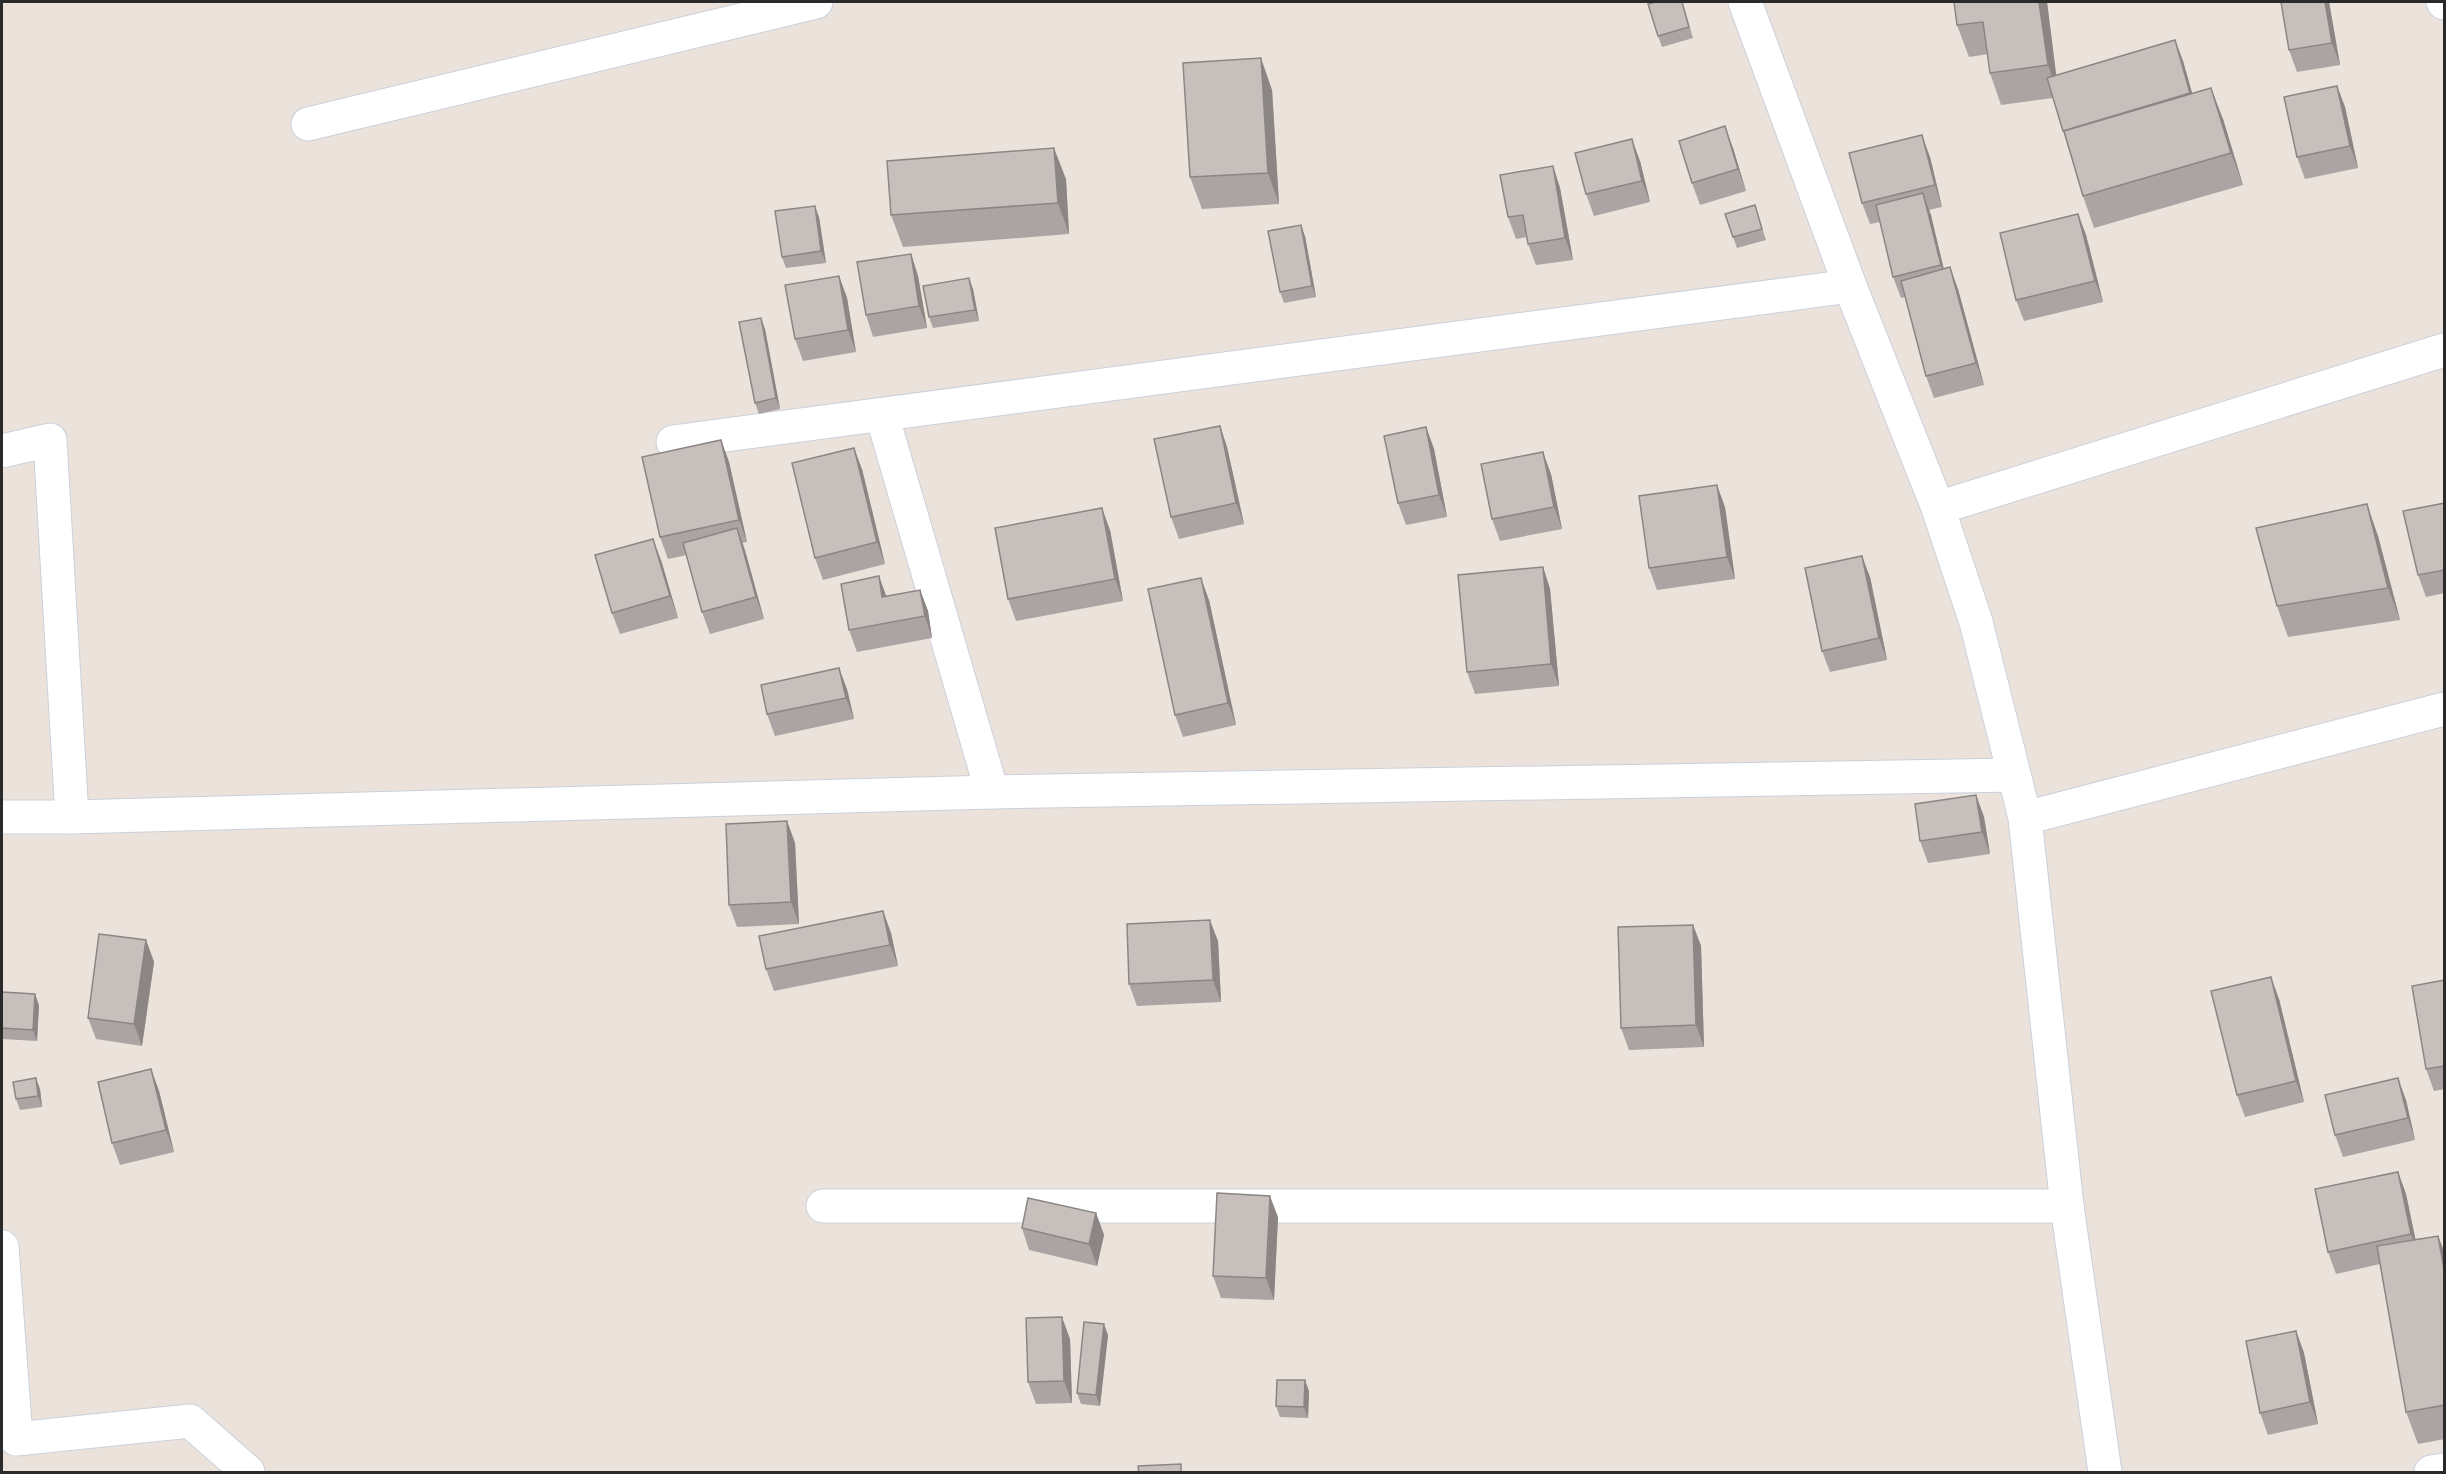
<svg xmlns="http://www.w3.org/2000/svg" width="2446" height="1474" font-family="Poppins,sans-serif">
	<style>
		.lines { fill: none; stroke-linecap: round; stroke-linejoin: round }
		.minor-casing { stroke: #cad1db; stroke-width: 35 }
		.minor { stroke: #fff; stroke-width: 33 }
		.wall { fill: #aba4a2 }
		.shaded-wall { fill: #8b8684 }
		.building { fill: #c7bfbc; stroke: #8b8684; stroke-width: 1.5 }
	</style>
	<rect width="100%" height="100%" fill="#ece2dc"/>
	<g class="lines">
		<defs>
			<g id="minor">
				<polyline points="1745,2 1850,286 1938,508 1976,622 2025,818 2067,1206 2105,1472"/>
				<polyline points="2443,2 2444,3"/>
				<polyline points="308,124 816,2"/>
				<polyline points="882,415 992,792"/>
				<polyline points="673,442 1850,286"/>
				<polyline points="2,451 50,440 72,817"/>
				<polyline points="1938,508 2444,350"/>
				<polyline points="2,817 72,817 992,792 2014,775"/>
				<polyline points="2025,818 2444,709"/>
				<polyline points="823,1206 2067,1206"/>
				<polyline points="2,1247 16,1439 190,1421 248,1472"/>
				<polyline points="2431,1472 2444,1470"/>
			</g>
		</defs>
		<use href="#minor" class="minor-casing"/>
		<use href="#minor" class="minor"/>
	</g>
	<g class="wall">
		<polygon points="1682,2 1693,38 1662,47 1658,36"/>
		<polygon points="2047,2 2056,75 2175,40 2183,61 2192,93 2223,119 2243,185 2094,228 2083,196 2053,98 2001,105 1990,73 1988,54 1969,57 1957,25"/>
		<polygon points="2329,2 2340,65 2297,72 2289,50"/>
		<polygon points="2337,86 2345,107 2358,168 2305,179 2297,157"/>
		<polygon points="1272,90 1279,204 1202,209 1190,177"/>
		<polygon points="1733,148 1746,191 1700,205 1692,183"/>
		<polygon points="1930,157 1942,207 1929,210 1944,269 1958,289 1984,385 1934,398 1926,376 1905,297 1901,298 1893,277 1880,222 1870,224 1862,203"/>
		<polygon points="1640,161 1650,202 1594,216 1586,194"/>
		<polygon points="1553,166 1560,188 1573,260 1536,265 1528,244 1527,237 1516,239 1508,217"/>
		<polygon points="1066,179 1069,234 903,247 891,215"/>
		<polygon points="1755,205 1766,240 1737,248 1733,237"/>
		<polygon points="2078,214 2086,235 2103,302 2024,321 2016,300"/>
		<polygon points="819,217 826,263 786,268 782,257"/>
		<polygon points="1305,236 1316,297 1284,303 1280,292"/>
		<polygon points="911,254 918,276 927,328 873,337 866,315"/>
		<polygon points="839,276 847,298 856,352 803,361 795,339"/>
		<polygon points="973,289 979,321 933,328 929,317"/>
		<polygon points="765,329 780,409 759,414 755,403"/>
		<polygon points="1220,426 1227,447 1244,524 1179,539 1171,517"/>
		<polygon points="1426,427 1434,449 1447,517 1406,525 1398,503"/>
		<polygon points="721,440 729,462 747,542 742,543 764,619 710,634 702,612 687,555 668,559 660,537"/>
		<polygon points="862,469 885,564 823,580 815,558"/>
		<polygon points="1551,474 1562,529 1500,541 1492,519"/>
		<polygon points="2445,503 2445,593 2426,597 2418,575"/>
		<polygon points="1725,507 1735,579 1657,590 1649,568"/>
		<polygon points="1110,530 1123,601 1016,621 1008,599"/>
		<polygon points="2378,536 2400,620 2288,637 2277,606"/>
		<polygon points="661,560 678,618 620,634 612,613"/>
		<polygon points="1543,567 1550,589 1559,686 1475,694 1467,672"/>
		<polygon points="1870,577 1887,660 1830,672 1822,651"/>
		<polygon points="920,590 928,611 932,638 857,652 849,630 886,596"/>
		<polygon points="1209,600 1236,725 1183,737 1175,715"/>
		<polygon points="847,689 854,719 775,736 767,714"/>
		<polygon points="1976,795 1984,817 1990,854 1928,863 1920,841"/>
		<polygon points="787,821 795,843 799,924 737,927 729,905"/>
		<polygon points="883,911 891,933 898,966 774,991 766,969"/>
		<polygon points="1693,925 1701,946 1704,1047 1629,1050 1621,1028"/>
		<polygon points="146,940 154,962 142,1046 96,1039 88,1018"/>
		<polygon points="1218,941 1221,1002 1137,1006 1129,984"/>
		<polygon points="2445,980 2445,1089 2434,1091 2426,1069"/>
		<polygon points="2,992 39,1005 37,1041 2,1039"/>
		<polygon points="2279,999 2304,1102 2245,1117 2237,1095"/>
		<polygon points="151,1069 159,1091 174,1152 120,1165 112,1143"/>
		<polygon points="40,1089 42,1107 20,1110 16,1099"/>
		<polygon points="2406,1100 2415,1140 2343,1157 2335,1135"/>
		<polygon points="2398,1172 2406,1194 2415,1239 2438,1236 2445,1254 2445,1439 2418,1444 2406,1412 2380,1264 2336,1274 2328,1252"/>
		<polygon points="1096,1213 1104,1235 1097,1266 1029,1250 1022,1228"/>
		<polygon points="1278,1217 1274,1300 1221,1298 1213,1276"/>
		<polygon points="2296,1331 2304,1353 2318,1424 2268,1435 2260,1413"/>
		<polygon points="1108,1335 1100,1406 1081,1404 1077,1393"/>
		<polygon points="1070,1339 1072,1403 1036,1404 1028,1382"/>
		<polygon points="1309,1391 1308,1418 1280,1417 1276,1406"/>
	</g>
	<g class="shaded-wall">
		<polygon points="2039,2 2047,2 2059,97 2048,65"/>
		<polygon points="2325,2 2329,2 2340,65 2332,43"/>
		<polygon points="2175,40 2183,61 2198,114 2190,93"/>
		<polygon points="1261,58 1272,90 1279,204 1268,173"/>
		<polygon points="2337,86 2345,107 2358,168 2350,146"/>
		<polygon points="2211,88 2223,119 2243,185 2231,153"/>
		<polygon points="1725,126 1733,148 1746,191 1738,169"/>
		<polygon points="1922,135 1930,157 1942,207 1935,185"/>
		<polygon points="1632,139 1640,161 1650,202 1642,181"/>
		<polygon points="1054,148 1066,179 1069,234 1058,203"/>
		<polygon points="1553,166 1560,188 1573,260 1565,238"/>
		<polygon points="1923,193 1931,215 1948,287 1941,265"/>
		<polygon points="815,206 819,217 826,263 821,251"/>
		<polygon points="2078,214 2086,235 2103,302 2095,281"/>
		<polygon points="1301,225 1305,236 1316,297 1312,286"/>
		<polygon points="911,254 918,276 927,328 919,306"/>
		<polygon points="1950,267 1958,289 1984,385 1976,363"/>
		<polygon points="839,276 847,298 856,352 848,330"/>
		<polygon points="969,278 973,289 979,321 975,310"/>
		<polygon points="761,318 765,329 780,409 776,398"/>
		<polygon points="1220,426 1227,447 1244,524 1236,503"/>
		<polygon points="1426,427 1434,449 1447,517 1439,495"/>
		<polygon points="721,440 729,462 747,542 739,520"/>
		<polygon points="854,448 862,469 885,564 877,542"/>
		<polygon points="1543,452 1551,474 1562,529 1554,507"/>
		<polygon points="1717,485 1725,507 1735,579 1727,557"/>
		<polygon points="2367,504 2378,536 2400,620 2388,588"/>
		<polygon points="1102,508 1110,530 1123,601 1115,579"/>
		<polygon points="737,528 745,550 764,619 756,597"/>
		<polygon points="653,539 661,560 678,618 670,596"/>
		<polygon points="1862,556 1870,577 1887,660 1879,638"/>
		<polygon points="1543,567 1550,589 1559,686 1551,664"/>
		<polygon points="879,576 887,598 882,597"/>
		<polygon points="1201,578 1209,600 1236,725 1228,703"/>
		<polygon points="920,590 928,611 932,638 925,616"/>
		<polygon points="839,668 847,689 854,719 846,698"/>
		<polygon points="1976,795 1984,817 1990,854 1982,832"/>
		<polygon points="787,821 795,843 799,924 791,902"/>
		<polygon points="883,911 891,933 898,966 890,945"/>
		<polygon points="1210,920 1218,941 1221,1002 1213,980"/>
		<polygon points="1693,925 1701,946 1704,1047 1696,1025"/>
		<polygon points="146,940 154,962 142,1046 134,1024"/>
		<polygon points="2271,977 2279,999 2304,1102 2296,1081"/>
		<polygon points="35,994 39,1005 37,1041 33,1030"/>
		<polygon points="151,1069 159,1091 174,1152 166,1130"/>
		<polygon points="36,1078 40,1089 42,1107 38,1096"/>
		<polygon points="2398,1078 2406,1100 2415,1140 2408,1118"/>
		<polygon points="2398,1172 2406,1194 2419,1256 2411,1234"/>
		<polygon points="1270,1196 1278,1217 1274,1300 1266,1278"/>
		<polygon points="1096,1213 1104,1235 1097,1266 1089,1244"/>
		<polygon points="2438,1236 2445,1254 2445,1274"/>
		<polygon points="1062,1317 1070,1339 1072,1403 1064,1381"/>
		<polygon points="1104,1324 1108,1335 1100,1406 1096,1395"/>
		<polygon points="2296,1331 2304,1353 2318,1424 2310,1402"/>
		<polygon points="1305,1380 1309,1391 1308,1418 1304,1407"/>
	</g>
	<g class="building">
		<polygon points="1656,2 1682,2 1689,27 1658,36 1648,4"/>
		<polygon points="1954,2 2039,2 2048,65 1990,73 1983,22 1957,25"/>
		<polygon points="2281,2 2325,2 2332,43 2289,50"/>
		<polygon points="2175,40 2190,93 2063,131 2047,78"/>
		<polygon points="1261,58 1268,173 1190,177 1183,63"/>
		<polygon points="2337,86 2350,146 2297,157 2284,97"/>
		<polygon points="2211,88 2231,153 2083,196 2064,131"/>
		<polygon points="1725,126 1738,169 1692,183 1679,141"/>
		<polygon points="1922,135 1935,185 1862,203 1849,153"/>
		<polygon points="1632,139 1642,181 1586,194 1575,153"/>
		<polygon points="1054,148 1058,203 891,215 887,161"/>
		<polygon points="1553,166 1565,238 1528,244 1523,215 1508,217 1500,175"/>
		<polygon points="1923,193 1941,265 1893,277 1876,205"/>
		<polygon points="1755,205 1762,229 1733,237 1725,214"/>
		<polygon points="815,206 821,251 782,257 775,211"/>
		<polygon points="2078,214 2095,281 2016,300 2000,233"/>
		<polygon points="1301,225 1312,286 1280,292 1268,231"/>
		<polygon points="911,254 919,306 866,315 857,262"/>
		<polygon points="1950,267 1976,363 1926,376 1901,281"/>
		<polygon points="839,276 848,330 795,339 785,285"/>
		<polygon points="969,278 975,310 929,317 923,286"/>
		<polygon points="761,318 776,398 755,403 739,322"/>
		<polygon points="1220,426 1236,503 1171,517 1154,439"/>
		<polygon points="1426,427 1439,495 1398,503 1384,436"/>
		<polygon points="721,440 739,520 660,537 642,457"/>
		<polygon points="854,448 877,542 815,558 792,463"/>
		<polygon points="1543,452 1554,507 1492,519 1481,464"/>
		<polygon points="1717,485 1727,557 1649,568 1639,496"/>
		<polygon points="2445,503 2445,570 2418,575 2403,511"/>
		<polygon points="2367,504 2388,588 2277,606 2256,528"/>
		<polygon points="1102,508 1115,579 1008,599 995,528"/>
		<polygon points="737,528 756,597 702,612 683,543"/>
		<polygon points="653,539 670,596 612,613 595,555"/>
		<polygon points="1862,556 1879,638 1822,651 1805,568"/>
		<polygon points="1543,567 1551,664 1467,672 1458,575"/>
		<polygon points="879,576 882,597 920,590 925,616 849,630 841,584"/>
		<polygon points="1201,578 1228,703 1175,715 1148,589"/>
		<polygon points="839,668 846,698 767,714 761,685"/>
		<polygon points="1976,795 1982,832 1920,841 1915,804"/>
		<polygon points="787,821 791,902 729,905 726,824"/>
		<polygon points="883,911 890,945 766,969 759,936"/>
		<polygon points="1210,920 1213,980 1129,984 1127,924"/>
		<polygon points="1693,925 1696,1025 1621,1028 1618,927"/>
		<polygon points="99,934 146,940 134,1024 88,1018"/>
		<polygon points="2271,977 2296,1081 2237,1095 2211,991"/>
		<polygon points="2445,980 2445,1066 2426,1069 2412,986"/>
		<polygon points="2,992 35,994 33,1030 2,1028"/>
		<polygon points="151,1069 166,1130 112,1143 98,1082"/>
		<polygon points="36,1078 38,1096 16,1099 13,1082"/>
		<polygon points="2398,1078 2408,1118 2335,1135 2325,1095"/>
		<polygon points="2398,1172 2411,1234 2328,1252 2315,1189"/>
		<polygon points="1217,1193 1270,1196 1266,1278 1213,1276"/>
		<polygon points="1028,1198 1096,1213 1089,1244 1022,1228"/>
		<polygon points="2438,1236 2445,1274 2445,1405 2406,1412 2377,1246"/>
		<polygon points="1062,1317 1064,1381 1028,1382 1026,1318"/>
		<polygon points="1084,1322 1104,1324 1096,1395 1077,1393"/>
		<polygon points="2296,1331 2310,1402 2260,1413 2246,1341"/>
		<polygon points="1277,1380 1305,1380 1304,1407 1276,1406"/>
		<polygon points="1181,1464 1181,1473 1139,1473 1138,1466"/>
	</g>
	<rect width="2446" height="1474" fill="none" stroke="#2a2a2a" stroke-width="6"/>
</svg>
